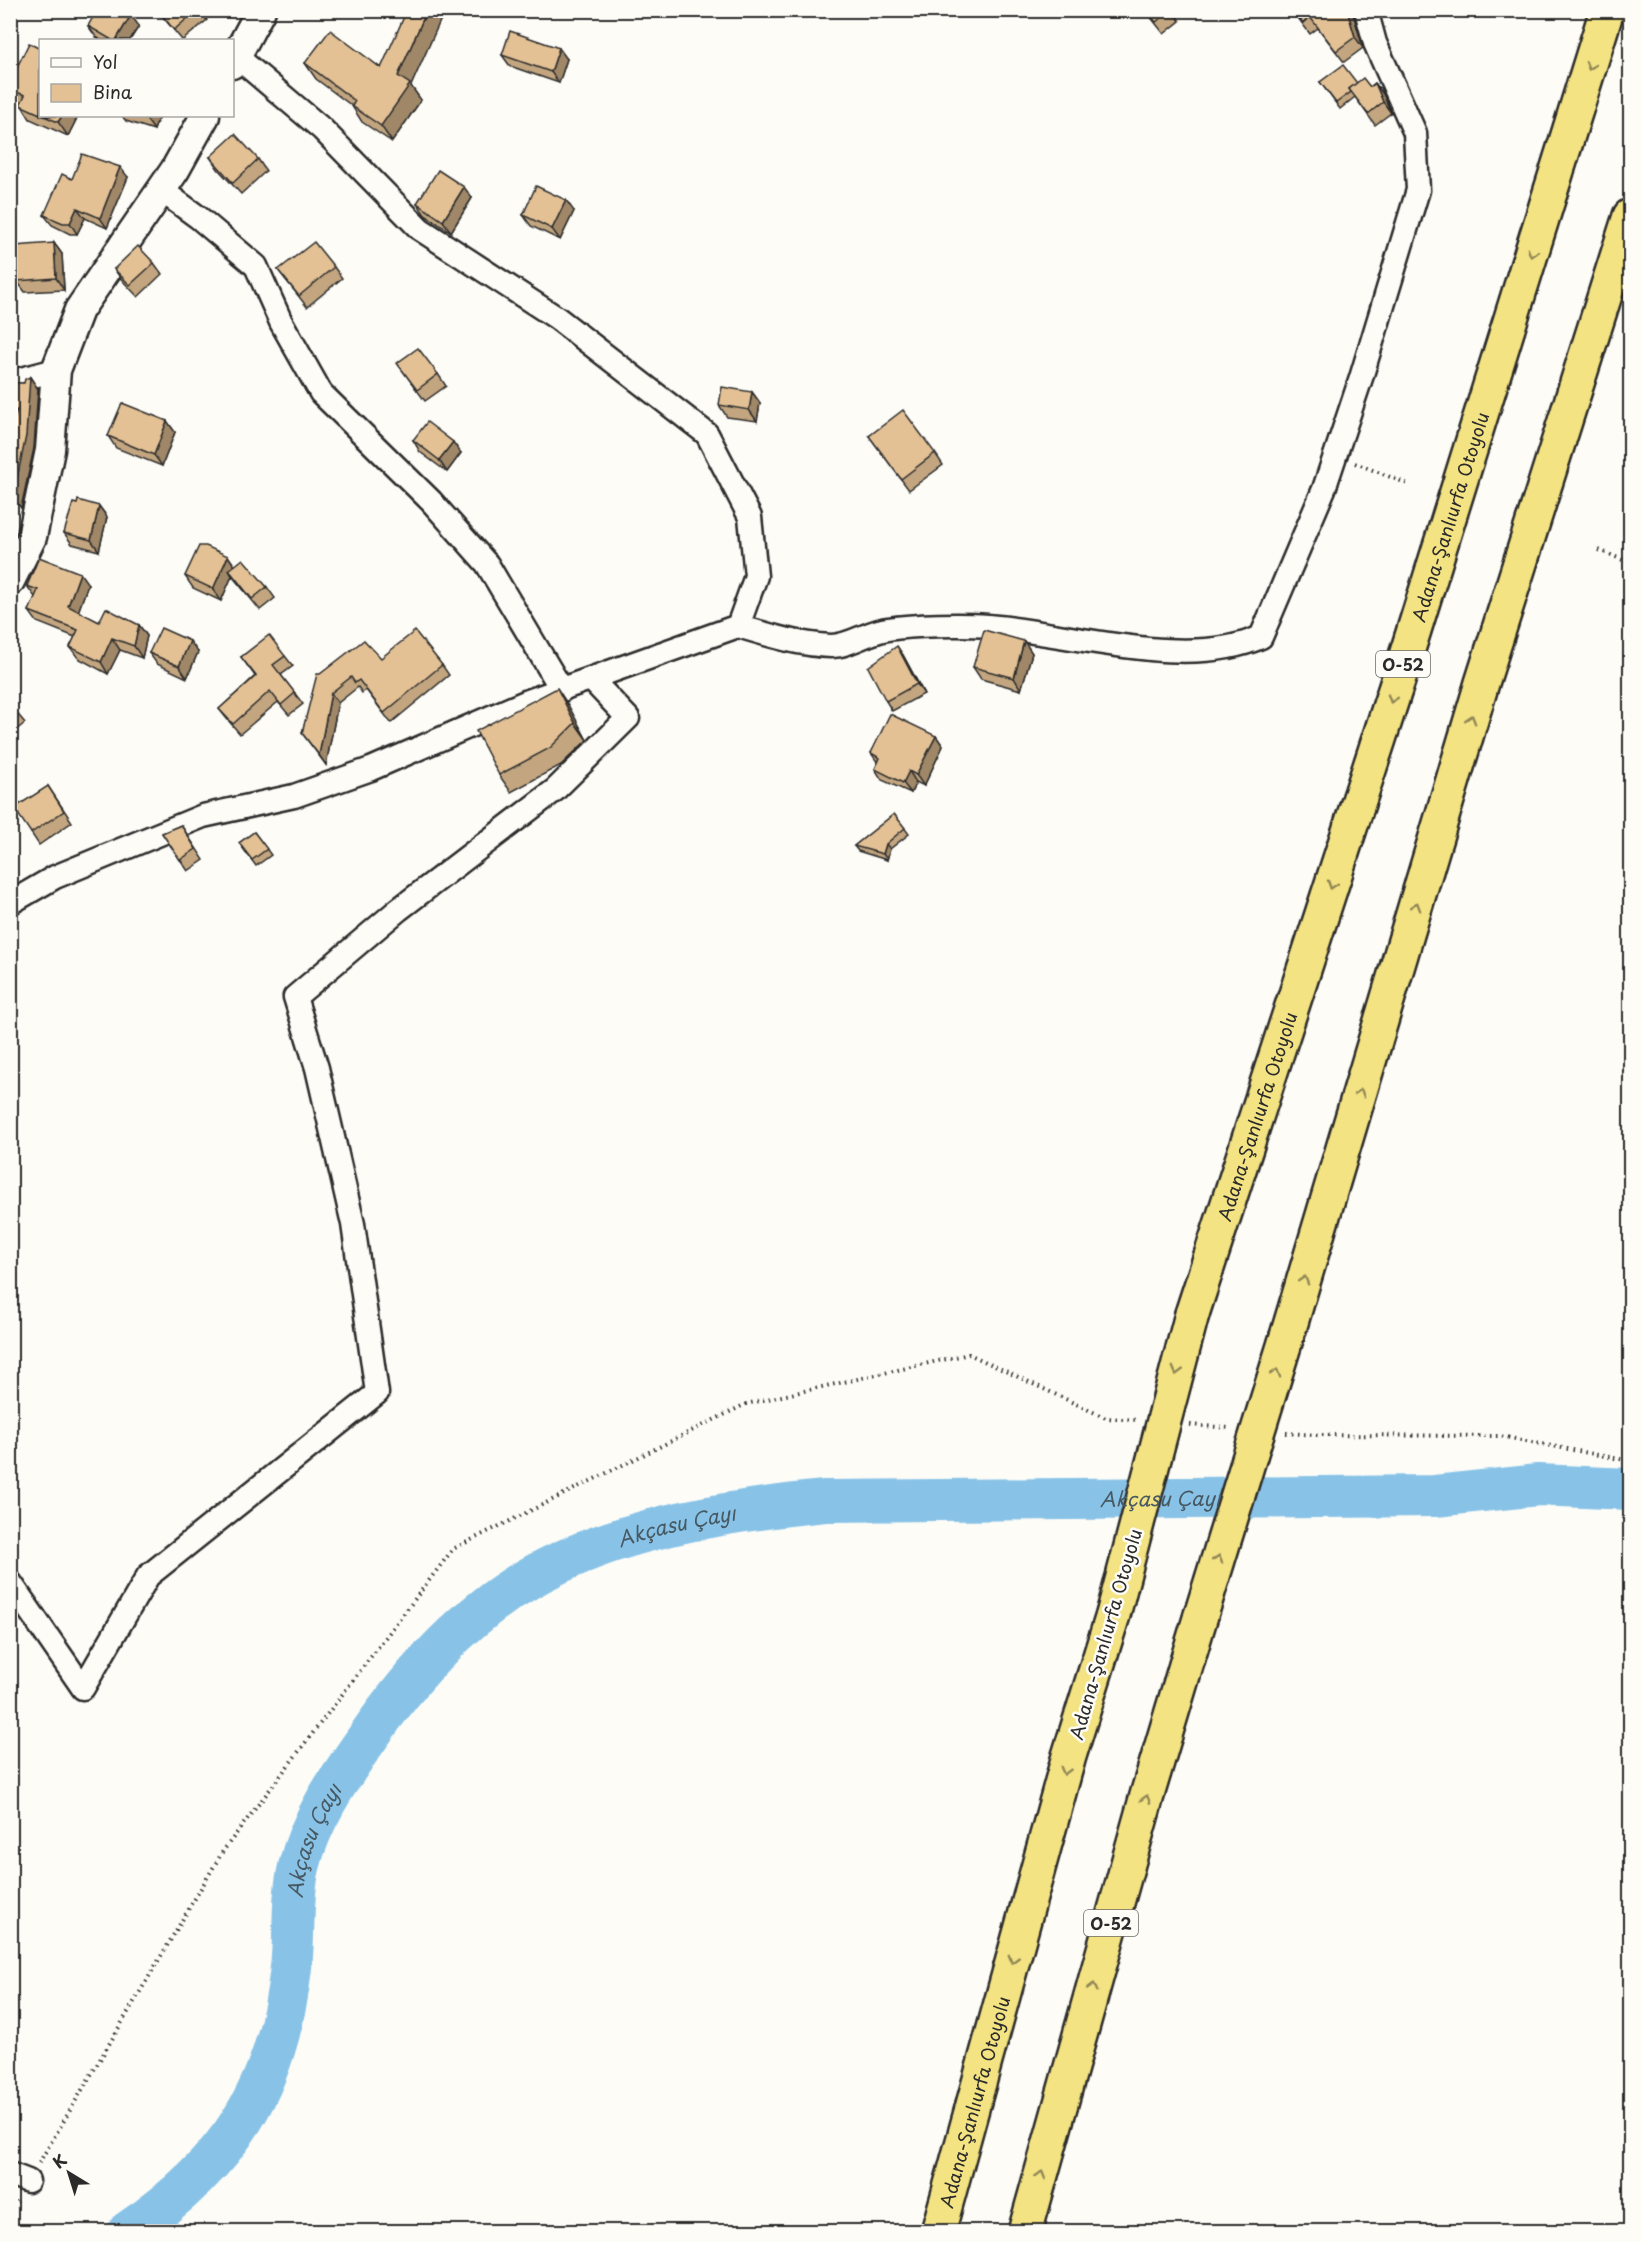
<svg xmlns="http://www.w3.org/2000/svg" width="1641" height="2242" font-family="'Playpen Sans',sans-serif">
	<style>
		.lines { fill: none; stroke-linecap: round; stroke-linejoin: round }
		.river { stroke: #88c3e7; stroke-width: 42 }
		.minor-casing { stroke: #2b2b2b; stroke-width: 27 }
		.tertiary-casing { stroke: #2b2b2b; stroke-width: 33 }
		.motorway-casing { stroke: #2b2b2b; stroke-width: 38 }
		.path { stroke: #2b2b2b; stroke-width: 4; stroke-dasharray: 1.5 4.5; stroke-linecap: butt }
		.minor { stroke: #fdfcf7; stroke-width: 22 }
		.tertiary { stroke: #fdfcf7; stroke-width: 28 }
		.motorway { stroke: #f4e382; stroke-width: 33 }
		.motorway-bridge-casing { stroke: #2b2b2b; stroke-width: 38; stroke-linecap: butt }
		.motorway-bridge { stroke: #f4e382; stroke-width: 33 }
		.wall { fill: #c3a680; stroke: #2b2b2b; stroke-width: 1.5 }
		.shaded-wall { fill: #9f8768; stroke: #2b2b2b; stroke-width: 1.5 }
		.building { fill: #e3c195; stroke: #2b2b2b; stroke-width: 1.5 }
		.oneway { stroke: #908756 }
		.labels { text-anchor: middle; dominant-baseline: central; stroke-width: 5; stroke-linejoin: round; paint-order: stroke }
		.shield { fill: #fdfcf7; stroke: #6a6a68; stroke-width: 1.5 }
		.shield-label { font-size: 16px; font-weight: bold; fill: #2b2b2b }
		.street-label { font-size: 18px; fill: #2b2b2b; stroke: #fdfcf7 }
		.water-label { font-size: 20px; font-style: italic; fill: #475963; stroke: #fdfcf7 }
	</style>
	<rect width="100%" height="100%" fill="#fdfcf7"/>
	<filter id="ink" filterUnits="userSpaceOnUse"><feTurbulence type="fractalNoise" baseFrequency=".0167" numOctaves="2"/><feDisplacementMap in="SourceGraphic" scale="12" xChannelSelector="R" yChannelSelector="G"/><feConvolveMatrix kernelMatrix="1 2 1 2 8 2 1 2 1" color-interpolation-filters="sRGB"/></filter>
	<g filter="url(#ink)">
		<g class="lines">
			<path class="river" id="s1" d="M128 2232C229 2164 278 2088 291 1967 295 1934 291 1900 299 1867 310 1820 338 1780 366 1740 408 1679 461 1618 526 1580 615 1528 725 1511 825 1501L1435 1496 1538 1485 1630 1489"/>
			<defs>
				<g id="minor">
					<polyline points="161,190 198,217 256,266 281,322 321,393 431,501 487,564 562,690"/>
					<polyline points="10,382 56,370"/>
					<path d="M738 626C768 635 800 645 831 646 850 646 869 631 888 629 913 625 962 624 988 626 1067 632 1186 671 1261 637L1324 489 1361 378 1418 190 1415 133 1375 43 1366 10"/>
					<polyline points="10,903 55,877 203,816 294,796 371,769 528,701 738,626 756,576 750,517 707,434 557,318 420,229 322,129 237,57"/>
					<polyline points="10,1582 83,1688 148,1576 377,1393 353,1224 317,1068 295,997 398,910 555,790 628,718 591,679"/>
					<polyline points="10,2174 28,2181"/>
				</g>
				<g id="tertiary">
					<polyline points="232,64 261,10"/>
					<polyline points="10,581 32,537 50,450 56,370 79,310 175,170 205,116"/>
				</g>
				<g id="motorway">
					<path id="s2" d="M1192 1314 1405 659 1607 10"/>
					<polyline points="1287,1336 1482,683 1630,216"/>
					<path id="s3" d="M938 2232 1069 1756 1113 1615"/>
					<polyline points="1025,2232 1148,1792 1201,1615"/>
				</g>
			</defs>
			<use href="#minor" class="minor-casing"/>
			<use href="#tertiary" class="tertiary-casing"/>
			<use href="#motorway" class="motorway-casing"/>
			<g class="path">
				<polyline points="1355,463 1408,484"/>
				<polyline points="1599,550 1630,563"/>
				<polyline points="1190,1425 1231,1428"/>
				<polyline points="1286,1433 1317,1435 1500,1436 1630,1461"/>
				<polyline points="39,2163 223,1851 453,1549 746,1404 969,1354 1106,1418 1138,1420"/>
				<polyline points="10,2212 17,2201"/>
			</g>
			<use href="#minor" class="minor"/>
			<use href="#tertiary" class="tertiary"/>
			<use href="#motorway" class="motorway"/>
			<defs>
				<g id="motorway-bridge">
					<polyline points="1113,1615 1192,1314"/>
					<polyline points="1201,1615 1287,1336"/>
				</g>
			</defs>
			<use href="#motorway-bridge" class="motorway-bridge-casing"/>
			<use href="#motorway-bridge" class="motorway-bridge"/>
		</g>
		<g class="wall">
			<polygon points="157,10 201,10 207,20 183,40 182,40"/>
			<polygon points="1145,10 1173,10 1180,21 1164,34"/>
			<polygon points="1292,10 1349,10 1354,17 1363,48 1344,62 1318,28 1310,34"/>
			<polygon points="88,26 139,26 130,40 101,40 96,37"/>
			<polygon points="40,49 40,116 78,116 68,136 30,119 21,104 10,100 10,69 15,71"/>
			<polygon points="502,55 567,59 559,83 510,66"/>
			<polygon points="305,63 381,68 411,86 421,100 392,142 362,122 352,106 316,79"/>
			<polygon points="1320,82 1357,83 1370,87 1375,83 1383,94 1391,113 1375,125 1355,97 1340,109"/>
			<polygon points="122,116 159,116 154,130 126,121"/>
			<polygon points="210,157 258,159 266,171 241,194 218,169"/>
			<polygon points="128,177 107,228 85,218 77,234 70,234 52,225 44,215 72,179"/>
			<polygon points="472,198 451,232 425,215 417,203"/>
			<polygon points="574,211 560,240 531,226 523,215"/>
			<polygon points="54,243 62,254 64,290 25,292 17,281"/>
			<polygon points="154,263 162,274 138,297 122,280 114,269"/>
			<polygon points="334,267 342,278 307,307 278,270"/>
			<polygon points="397,363 438,374 446,386 425,401"/>
			<polygon points="30,377 38,389 34,448 21,508 13,497 12,429 10,430 10,383 24,383"/>
			<polygon points="752,392 760,403 757,421 727,417 719,405"/>
			<polygon points="167,421 175,432 162,466 116,448 108,436"/>
			<polygon points="869,436 935,453 943,465 909,490"/>
			<polygon points="413,440 461,453 447,472 420,452"/>
			<polygon points="77,504 99,506 107,517 99,551 72,544 64,533"/>
			<polygon points="228,556 235,566 267,587 275,598 260,610 232,576 221,601 193,588 185,576"/>
			<polygon points="88,584 78,612 99,622 139,625 147,636 142,658 120,650 108,674 78,658 70,647 75,637 37,622 29,611 35,597 27,586"/>
			<polygon points="1024,641 1032,653 1021,690 981,679 973,667"/>
			<polygon points="198,652 187,678 157,664 149,653"/>
			<polygon points="903,655 924,694 892,711 886,701"/>
			<polygon points="285,656 293,666 281,675 303,704 289,715 278,702 240,734 227,719 219,709 255,676 241,657"/>
			<polygon points="381,658 442,665 449,675 391,723 366,690 362,693 358,687 338,703 326,765 302,733 320,674"/>
			<polygon points="10,705 25,723 10,735"/>
			<polygon points="568,705 587,740 561,765 511,792 499,775"/>
			<polygon points="936,736 943,746 924,786 916,782 911,793 882,780 875,769 878,763 871,753"/>
			<polygon points="48,786 72,822 39,845 31,833"/>
			<polygon points="894,814 909,834 890,849 887,860 858,851 854,846"/>
			<polygon points="181,825 204,860 188,871 162,833"/>
			<polygon points="254,832 271,855 256,866 239,843"/>
		</g>
		<g class="shaded-wall">
			<polygon points="427,10 445,10 411,86 421,100 392,142 381,126 398,76"/>
			<polygon points="1347,10 1349,10 1354,17 1363,48 1355,37"/>
			<polygon points="131,15 139,26 130,40 116,40"/>
			<polygon points="559,48 567,59 559,83 551,72"/>
			<polygon points="1375,83 1383,94 1391,113 1383,102"/>
			<polygon points="62,116 78,116 68,136 58,122"/>
			<polygon points="147,116 159,116 154,130 146,119"/>
			<polygon points="120,167 128,177 107,228 100,218"/>
			<polygon points="464,187 472,198 451,232 443,221"/>
			<polygon points="566,200 574,211 560,240 552,229"/>
			<polygon points="77,208 85,218 77,234 70,223"/>
			<polygon points="54,243 62,254 64,290 56,278"/>
			<polygon points="30,377 38,389 34,448 21,508 13,497"/>
			<polygon points="752,392 760,403 757,421 749,410"/>
			<polygon points="167,421 175,432 162,466 154,455"/>
			<polygon points="453,442 461,453 447,472 439,460"/>
			<polygon points="99,506 107,517 99,551 91,540"/>
			<polygon points="228,556 236,568 229,570 232,576 221,601 213,589"/>
			<polygon points="80,573 88,584 76,618 68,606"/>
			<polygon points="139,625 147,636 142,658 134,646"/>
			<polygon points="112,638 120,650 108,674 101,662"/>
			<polygon points="190,641 198,652 187,678 179,666"/>
			<polygon points="1024,641 1032,653 1021,690 1014,678"/>
			<polygon points="897,646 903,655 924,694 917,684"/>
			<polygon points="557,688 568,705 587,740 575,723"/>
			<polygon points="331,693 338,703 326,765 319,755"/>
			<polygon points="936,736 943,746 924,786 916,775"/>
			<polygon points="909,771 916,782 911,793 903,783"/>
			<polygon points="886,844 890,849 887,860 883,854"/>
		</g>
		<g class="building">
			<polygon points="97,10 124,10 131,15 116,40 112,40 88,26"/>
			<polygon points="158,10 197,10 174,30"/>
			<polygon points="407,10 427,10 398,76 410,84 381,126 352,106 355,101 305,63 330,30 381,68"/>
			<polygon points="1146,10 1171,10 1156,22"/>
			<polygon points="1293,10 1347,10 1355,37 1336,51 1310,17 1303,23"/>
			<polygon points="510,31 559,48 551,72 502,55"/>
			<polygon points="29,43 40,49 40,114 20,105 25,95 10,90 10,69 15,71"/>
			<polygon points="1343,65 1357,83 1349,89 1351,92 1336,103 1320,82"/>
			<polygon points="1363,78 1370,87 1375,83 1383,102 1368,114 1349,89"/>
			<polygon points="44,116 62,116 58,122"/>
			<polygon points="135,116 147,116 146,119"/>
			<polygon points="235,134 258,159 233,183 210,157"/>
			<polygon points="82,154 120,167 100,218 77,208 70,223 63,223 44,215 62,174 72,179"/>
			<polygon points="438,170 464,187 443,221 417,203"/>
			<polygon points="536,186 566,200 552,229 523,215"/>
			<polygon points="314,242 334,267 299,296 278,270"/>
			<polygon points="54,243 56,278 17,281 14,246"/>
			<polygon points="138,246 154,263 130,285 114,269"/>
			<polygon points="418,348 438,374 417,390 397,363"/>
			<polygon points="30,377 26,436 13,497 10,492 10,436 17,410 10,414 10,383 24,383 25,379"/>
			<polygon points="722,387 752,392 749,410 719,405"/>
			<polygon points="122,403 167,421 154,455 108,436"/>
			<polygon points="903,410 935,453 901,479 869,436"/>
			<polygon points="427,422 453,442 439,460 413,440"/>
			<polygon points="78,500 99,506 91,540 64,533 73,503 77,504"/>
			<polygon points="199,546 206,546 228,556 213,589 185,576"/>
			<polygon points="39,557 80,573 68,606 99,622 106,608 139,625 134,646 112,638 101,662 70,647 78,630 29,611 38,590 27,586"/>
			<polygon points="243,559 267,587 252,599 229,570"/>
			<polygon points="161,628 190,641 179,666 149,653"/>
			<polygon points="984,630 1024,641 1014,678 973,667"/>
			<polygon points="415,631 442,665 384,713 359,680 355,683 351,677 331,693 319,755 302,733 317,674 320,674 364,640 381,658"/>
			<polygon points="269,635 285,656 273,665 295,693 281,705 270,691 233,724 219,709 256,676 241,657"/>
			<polygon points="897,646 917,684 886,701 868,667"/>
			<polygon points="557,688 575,723 550,748 499,775 476,731"/>
			<polygon points="10,705 17,713 10,718"/>
			<polygon points="890,714 936,736 916,775 909,771 903,783 875,769 880,758 871,753"/>
			<polygon points="48,786 64,811 31,833 14,808"/>
			<polygon points="894,814 905,828 886,844 883,854 854,846"/>
			<polygon points="181,825 196,849 180,860 162,833"/>
			<polygon points="254,832 267,849 252,860 239,843"/>
		</g>
		<defs><path id="oneway-chevron" d="M-2-3.5L2.5 0L-2 3.5" fill="none" stroke-width="1.6" stroke-linecap="round" stroke-linejoin="round" transform="scale(1.5)"/></defs>
		<g class="oneway">
			<use href="#oneway-chevron" transform="translate(1590 66) rotate(107)"/>
			<use href="#oneway-chevron" transform="translate(1532 253) rotate(107)"/>
			<use href="#oneway-chevron" transform="translate(1392 699) rotate(108)"/>
			<use href="#oneway-chevron" transform="translate(1471 719) rotate(-73)"/>
			<use href="#oneway-chevron" transform="translate(1332 885) rotate(108)"/>
			<use href="#oneway-chevron" transform="translate(1416 906) rotate(-73)"/>
			<use href="#oneway-chevron" transform="translate(1360 1093) rotate(-73)"/>
			<use href="#oneway-chevron" transform="translate(1304 1280) rotate(-73)"/>
			<use href="#oneway-chevron" transform="translate(1177 1371) rotate(105)"/>
			<use href="#oneway-chevron" transform="translate(1276 1373) rotate(-73)"/>
			<use href="#oneway-chevron" transform="translate(1218 1559) rotate(-73)"/>
			<use href="#oneway-chevron" transform="translate(1065 1771) rotate(105)"/>
			<use href="#oneway-chevron" transform="translate(1146 1799) rotate(-74)"/>
			<use href="#oneway-chevron" transform="translate(1013 1959) rotate(105)"/>
			<use href="#oneway-chevron" transform="translate(1093 1987) rotate(-74)"/>
			<use href="#oneway-chevron" transform="translate(1041 2175) rotate(-74)"/>
		</g>
	</g>
	<g class="labels">
		<g class="shield">
			<rect x="1376" y="651" width="54" height="26" rx="4.5"/>
			<rect x="1084" y="1910" width="54" height="26" rx="4.5"/>
		</g>
		<g class="shield-label">
			<text x="1403" y="664">O-52</text>
			<text x="1111" y="1923">O-52</text>
		</g>
		<g class="street-label">
			<text stroke="none"><textPath href="#s2" startOffset="838">Adana-Şanlıurfa Otoyolu</textPath></text>
			<text stroke="none"><textPath href="#s2" startOffset="208">Adana-Şanlıurfa Otoyolu</textPath></text>
			<text transform="translate(1105 1634) rotate(-74)">Adana-Şanlıurfa Otoyolu</text>
			<text stroke="none"><textPath href="#s3" startOffset="135">Adana-Şanlıurfa Otoyolu</textPath></text>
		</g>
		<g class="water-label">
			<text stroke="none"><textPath href="#s1" startOffset="1443">Akçasu Çayı</textPath></text>
			<text stroke="none"><textPath href="#s1" startOffset="957">Akçasu Çayı</textPath></text>
			<text stroke="none"><textPath href="#s1" startOffset="453">Akçasu Çayı</textPath></text>
		</g>
	</g>
	<rect width="1641" height="2242" fill="none" stroke="#fdfcf7" stroke-width="36"/>
	<rect x="18" y="18" width="1605" height="2206" fill="none" stroke="#2b2b2b" stroke-width="2" filter="url(#ink)"/>
	<rect x="39" y="39" width="195" height="78" fill="#fdfcf7" stroke="#a9a8a5" stroke-width="1.5"/>
	<rect x="51" y="58" width="30" height="9" fill="#fdfcf7" stroke="#a9a8a5" stroke-width="1.5"/>
	<text x="93" y="69" font-size="18" fill="#2b2b2b">Yol</text>
	<rect x="51" y="84" width="30" height="18" fill="#e3c195" stroke="#a9a8a5" stroke-width="1.5"/>
	<text x="93" y="99" font-size="18" fill="#2b2b2b">Bina</text>
	<g transform="translate(69 2173) rotate(322)" stroke="#fdfcf7" stroke-width="4.5" paint-order="stroke">
	<path d="M0-4.5L10 22L0 15L-10 22Z" fill="#2b2b2b"/>
	<text y="-9" font-size="16" font-weight="bold" text-anchor="middle" fill="#2b2b2b">K</text>
	</g>
</svg>
